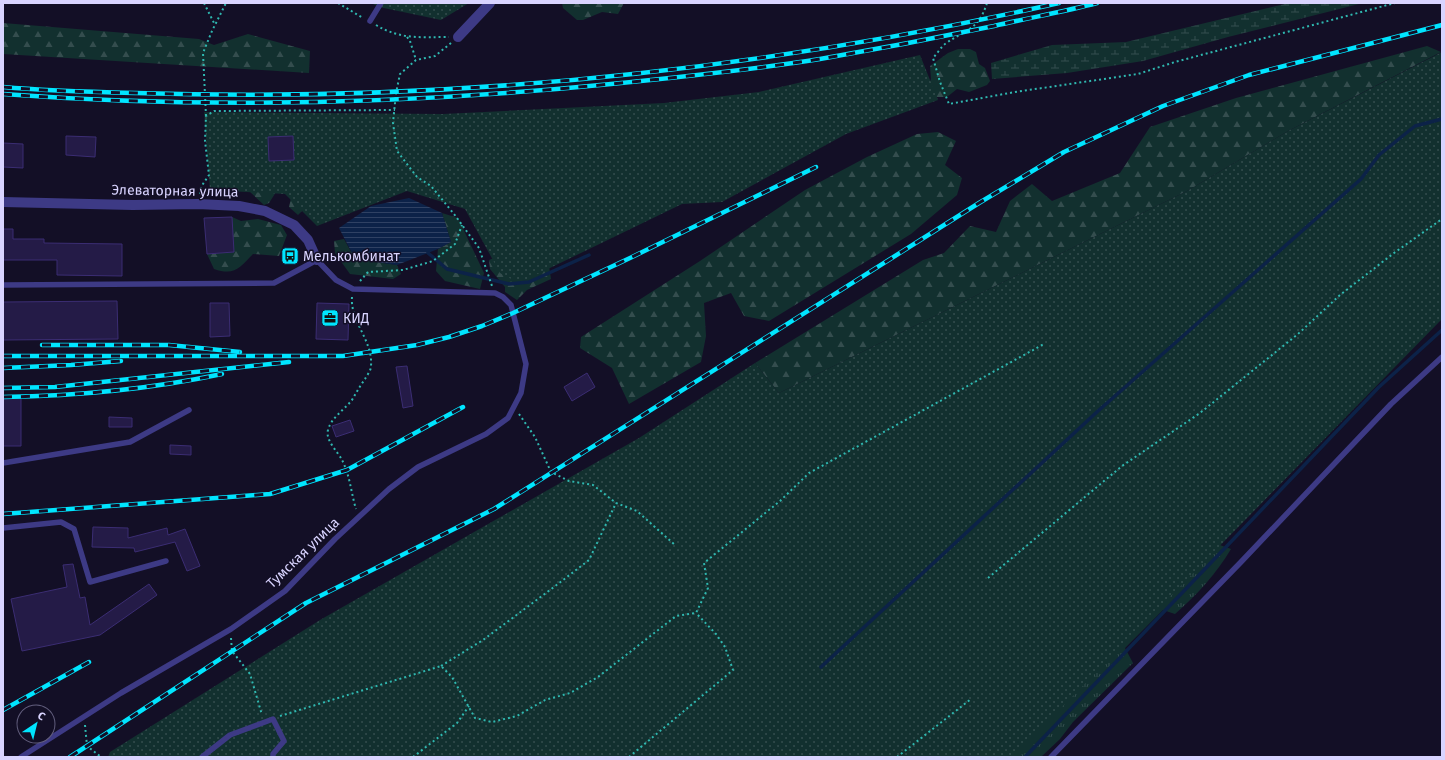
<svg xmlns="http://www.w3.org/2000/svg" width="1445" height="760" font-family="'Fira Sans',sans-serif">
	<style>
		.grass { fill: url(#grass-tufts) }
		.forest { fill: url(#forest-firs) }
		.wetland { fill: url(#wetland-marsh) }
		.garden { fill: url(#garden-dots) }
		.water { fill: url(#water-rules) }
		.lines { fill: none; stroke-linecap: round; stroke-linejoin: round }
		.stream { stroke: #0c2248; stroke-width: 3.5 }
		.building { fill: #241b47; stroke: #3b2d73 }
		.path { stroke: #2fb8b0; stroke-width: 2; stroke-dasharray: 2 3; stroke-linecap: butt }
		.lane { stroke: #3d3a85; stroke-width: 5.5 }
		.street { stroke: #3d3a85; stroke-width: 10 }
		.rail-casing { stroke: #00e5ff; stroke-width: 4.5 }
		.rail { stroke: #130f26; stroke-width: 3; stroke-dasharray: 9; stroke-linecap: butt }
		.labels { text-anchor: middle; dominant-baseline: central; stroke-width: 3; stroke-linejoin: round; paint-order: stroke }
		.street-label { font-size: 14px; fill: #d9d4ff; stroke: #130f26 }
		.poi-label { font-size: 14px; fill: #d9d4ff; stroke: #130f26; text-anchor: start }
	</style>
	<defs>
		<pattern id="grass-tufts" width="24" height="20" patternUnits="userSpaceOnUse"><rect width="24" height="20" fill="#12302f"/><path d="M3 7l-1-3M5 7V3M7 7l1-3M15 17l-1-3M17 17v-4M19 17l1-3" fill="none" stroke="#344d4e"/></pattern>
		<pattern id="forest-firs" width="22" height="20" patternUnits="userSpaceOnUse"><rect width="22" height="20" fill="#12302f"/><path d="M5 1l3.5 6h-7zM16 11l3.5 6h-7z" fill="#344d4e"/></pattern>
		<pattern id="wetland-marsh" width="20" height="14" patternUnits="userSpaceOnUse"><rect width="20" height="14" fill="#12302f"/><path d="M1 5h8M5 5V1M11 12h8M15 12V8" fill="none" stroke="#344d4e"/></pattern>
		<pattern id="garden-dots" width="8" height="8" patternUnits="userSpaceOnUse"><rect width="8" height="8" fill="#12302f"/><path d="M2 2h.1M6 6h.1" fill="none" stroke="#344d4e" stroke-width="1.8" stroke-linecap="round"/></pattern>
		<pattern id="water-rules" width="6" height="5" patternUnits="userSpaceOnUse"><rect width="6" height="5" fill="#0c2248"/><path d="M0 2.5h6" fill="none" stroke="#2f4163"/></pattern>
	</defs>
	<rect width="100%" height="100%" fill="#130f26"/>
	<path class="grass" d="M1217 544 1231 549C1216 574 1197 595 1175 614L1163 610 1125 648 1133 663 1073 722 1060 739 1041 757H1003Z"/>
	<g class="forest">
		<polygon points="562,3 624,3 618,14 602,12 583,20 577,20 563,8"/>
		<polygon points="3,23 199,39 214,45 248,34 310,51 309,73 3,54"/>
		<polygon points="1427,46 1441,52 1288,131 1187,191 779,393 755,363 923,260 944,253 970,226 996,232 1010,201 1032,184 1052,201 1120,173 1150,127 1236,98"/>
		<polygon points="958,49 970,49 976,52 979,64 985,68 990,81 987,85 969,92 957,89 947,97 934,97 927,89 931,79 930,66 948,53"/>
		<polygon points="938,132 956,141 945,165 962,178 957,195 911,234 769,321 744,316 731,293 704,303 706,336 701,362 629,404 612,368 580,348 581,337 700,261 805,190 867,157 917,134"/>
		<path d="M264 166C269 167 275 166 280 167 291 170 299 179 309 184L302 211 298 215 289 207 292 193 278 189 269 203 264 205 249 191 252 184Z"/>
		<polygon points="442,213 458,218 484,273 480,289 445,281 436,271 438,249 451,242"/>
		<path d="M232 217 241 221 258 219 281 225 287 235 279 256 253 254C239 268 235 276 214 269L207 254 234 252Z"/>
		<polygon points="344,239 355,259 397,265 401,274 393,279 350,274 335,253 334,241"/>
		<polygon points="494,258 549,266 551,279 527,290 517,300 505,292 505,287 490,269 489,260"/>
	</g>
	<polygon class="wetland" points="1289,3 1363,3 1228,37 1143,61 1067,73 992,79 991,63 1052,45 1126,42"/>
	<g class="garden">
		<polygon points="371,3 469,3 441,20 379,7"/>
		<polygon points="1442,52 1442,319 1013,757 108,757 110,752 320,620 639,438 755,363 779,393 1187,191 1288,131"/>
		<polygon points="920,55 938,100 846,134 722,202 682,204 519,283 500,273 465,209 407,191 317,226 285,194 210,190 204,112 443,114 664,103 759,92"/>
	</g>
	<polygon class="water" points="409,198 442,213 451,242 438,249 397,265 355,259 339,228 371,206"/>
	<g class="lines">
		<g class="stream">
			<polyline points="428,253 447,269 509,284 529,282 589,255"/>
			<polyline points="821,667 1098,411 1361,179 1379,155 1415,126 1442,119"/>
			<polyline points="1025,757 1379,387 1442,330"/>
		</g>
	</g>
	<g class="building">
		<polygon points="66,136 96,137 95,157 66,155"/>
		<polygon points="293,136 294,160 269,161 268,137"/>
		<polygon points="3,143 23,144 23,168 3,167"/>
		<polygon points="232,217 234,252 207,254 204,218"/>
		<polygon points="3,229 13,229 13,239 44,239 44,243 122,244 122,276 57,275 57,260 3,260"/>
		<polygon points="117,301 118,339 3,340 3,302"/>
		<polygon points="210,303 229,303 230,336 210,337"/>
		<polygon points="317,303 349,304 348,340 316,339"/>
		<polygon points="407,366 413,406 403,408 396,367"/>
		<polygon points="587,373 595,387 572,401 564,387"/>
		<polygon points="21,398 21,446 3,446 3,399"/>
		<polygon points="109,417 132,418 132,427 109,427"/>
		<polygon points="350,420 354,431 336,437 332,426"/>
		<polygon points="170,445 191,446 191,455 170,454"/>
		<polygon points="93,527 128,528 128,538 167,528 168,535 185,529 200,566 187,571 175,542 135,552 134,548 92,547"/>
		<polygon points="73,564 80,598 85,597 90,625 149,584 157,595 100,635 22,651 11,599 67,587 63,565"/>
	</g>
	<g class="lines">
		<g class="path">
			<polyline points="204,3 215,25"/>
			<polyline points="338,3 363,18"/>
			<path d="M987 3C978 31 966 29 945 44 941 47 937 54 933 58L940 82 949 104 1015 92 1138 74 1175 62 1395 3"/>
			<path d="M376 25C401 40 421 37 449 37"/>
			<polyline points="407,37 410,41 416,60"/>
			<polyline points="451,43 435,56 416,60 400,74 396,93 393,123 397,151 417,177 431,186 454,214 479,248 492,286"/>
			<polyline points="206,116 203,53 212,31 226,3"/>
			<polyline points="200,194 201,187 209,175 205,141 206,116 214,111 395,110"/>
			<polyline points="360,281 368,272 403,270 433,261 455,244 462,225"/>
			<path d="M352 297C350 322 373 340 371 366 371 371 367 375 365 379 360 386 356 393 352 400 344 410 331 418 328 430 325 440 338 452 342 460 350 475 351 493 356 509"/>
			<polyline points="519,414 535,437 551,472 569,481 593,485 616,503 637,511 675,545"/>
			<polyline points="988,578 1122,466 1200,413 1298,334 1340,295 1394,253 1442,219"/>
			<polyline points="231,638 232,651 250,674 262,715"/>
			<polyline points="441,666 483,640 554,587 589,560 616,503"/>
			<polyline points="280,716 441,666 452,677 475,718 492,722 517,716 545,700 570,693 598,677 676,616 696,613 708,588 704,563 780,501 809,473 1044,344"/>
			<polyline points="85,725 87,746 101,757"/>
			<polyline points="413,757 457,723 469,706"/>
			<polyline points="629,757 733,670 725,647 716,634 696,613"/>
			<polyline points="897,757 971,699"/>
		</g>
		<g class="lane">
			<polyline points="370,21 381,3"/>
			<polyline points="3,285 274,283 317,260 336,280 353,289 495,293 503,297 511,305 526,364 521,393 508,418 486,434 418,467 389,489 335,539 285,591 231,629 121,693 21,757"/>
			<polyline points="3,463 130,442 189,410"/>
			<polyline points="3,528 61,522 74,529 90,582 166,561"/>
			<polyline points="202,757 230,735 273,719 284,741 273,754 273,757"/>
			<polyline points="1051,757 1241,562 1391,404 1442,357"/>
		</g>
		<g class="street">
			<polyline points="458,37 490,3"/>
			<polyline points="3,202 133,205 198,204 239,206 265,211 294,225 308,240 317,260"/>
		</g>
		<defs>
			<g id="rail">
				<path d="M3 87C47 91 92 92 136 93 447 103 756 71 1059 3"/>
				<path d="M3 94C205 109 409 104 611 84 681 77 751 70 820 59 878 49 936 38 994 26 1028 18 1063 12 1097 3"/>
				<polyline points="42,345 169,345 240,352"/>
				<polyline points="3,356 343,356 417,345 449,337 482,326 513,313 630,258 816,167"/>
				<polyline points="3,368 71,365 121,361"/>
				<polyline points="3,388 55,387 289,362"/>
				<path d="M3 397C76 396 151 389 222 374"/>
				<polyline points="3,514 270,494 347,470 463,407"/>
				<polyline points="3,710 89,662"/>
				<polyline points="70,757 306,603 494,509 979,203 1064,152 1163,106 1249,75 1442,25"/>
			</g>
		</defs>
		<use href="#rail" class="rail-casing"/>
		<use href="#rail" class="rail"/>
	</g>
	<defs>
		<symbol id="bus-square" viewBox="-11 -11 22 22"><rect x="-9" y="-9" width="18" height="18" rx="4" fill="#00e5ff" stroke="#130f26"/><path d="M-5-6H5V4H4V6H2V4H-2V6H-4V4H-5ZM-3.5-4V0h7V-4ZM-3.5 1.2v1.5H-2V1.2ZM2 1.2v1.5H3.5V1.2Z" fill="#111"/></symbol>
		<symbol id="office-square" viewBox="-11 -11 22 22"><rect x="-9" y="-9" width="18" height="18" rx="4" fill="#00e5ff" stroke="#130f26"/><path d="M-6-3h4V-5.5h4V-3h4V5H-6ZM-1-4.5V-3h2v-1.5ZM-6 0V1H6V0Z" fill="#111"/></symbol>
	</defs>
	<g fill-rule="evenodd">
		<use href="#bus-square" x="280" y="246" width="20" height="20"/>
		<use href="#office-square" x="320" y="308" width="20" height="20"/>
	</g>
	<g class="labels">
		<g class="street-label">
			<text transform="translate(175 191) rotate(1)">Элеваторная улица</text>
			<text transform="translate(303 553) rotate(-44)">Тумская улица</text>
		</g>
		<g class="poi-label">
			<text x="303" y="256">Мелькомбинат</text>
			<text x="343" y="318">КИД</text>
		</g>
	</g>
	<rect width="1445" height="760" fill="none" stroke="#d9d4ff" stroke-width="8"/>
	<g transform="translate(36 724) rotate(35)"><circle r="19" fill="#130f26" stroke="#625e7d"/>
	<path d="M0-3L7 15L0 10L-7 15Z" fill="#00e5ff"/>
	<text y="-6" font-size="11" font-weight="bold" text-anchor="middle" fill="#d9d4ff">С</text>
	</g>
</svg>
